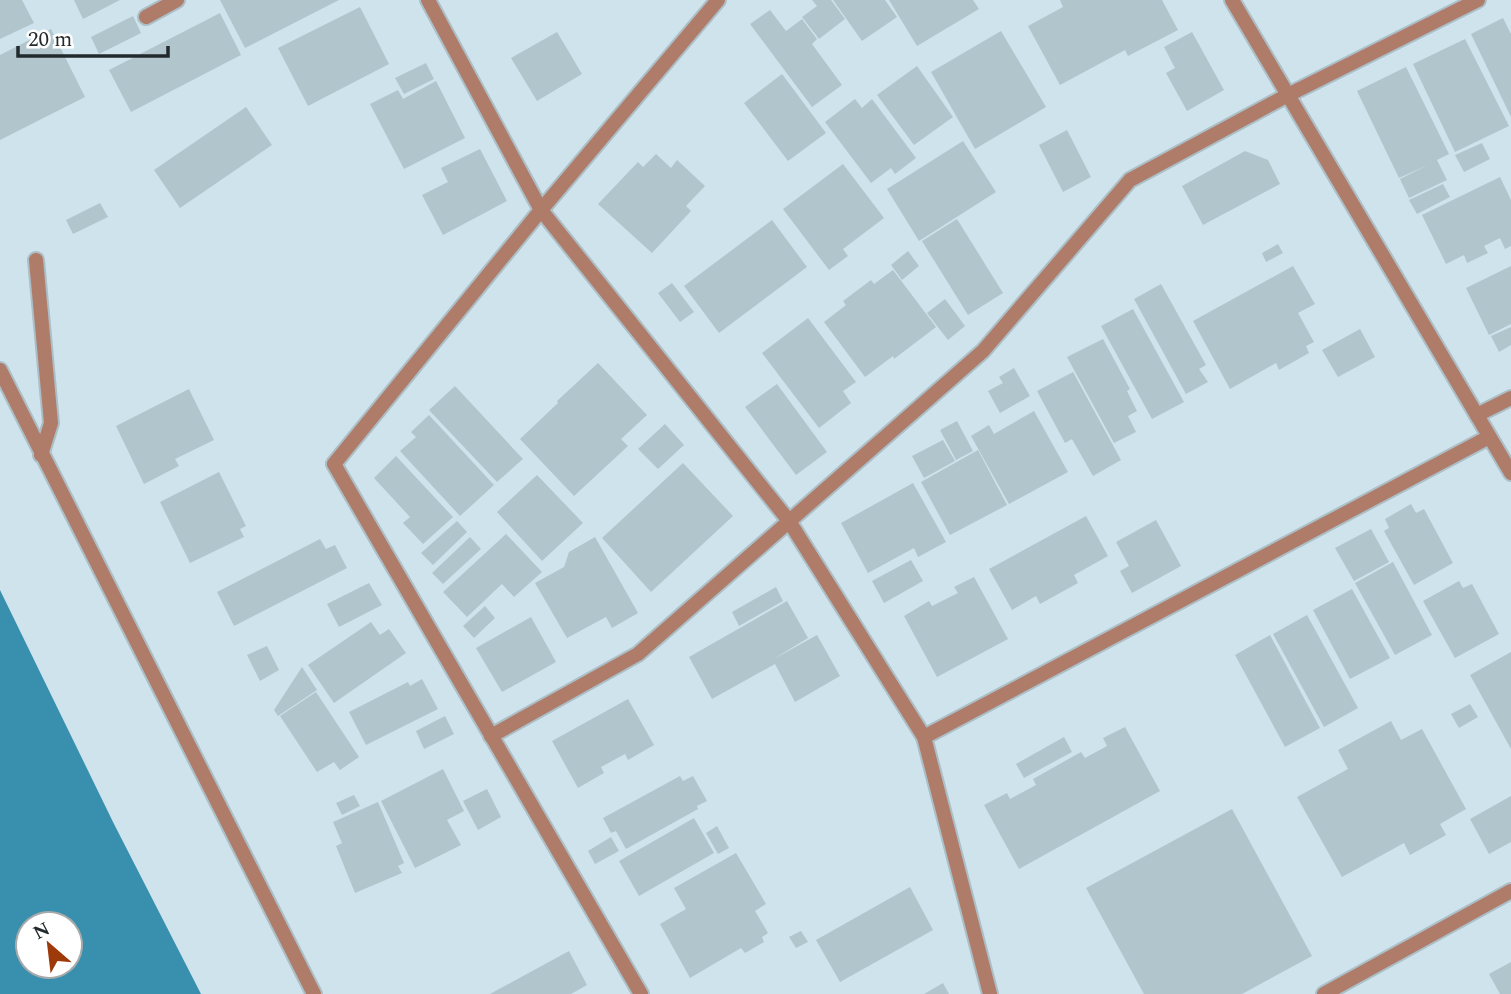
<svg xmlns="http://www.w3.org/2000/svg" width="1511" height="994" font-family="Spectral,serif">
	<style>
		.water { fill: #3890ae; fill-rule: evenodd }
		.building { fill: #b1c5cd }
		.lines { fill: none; stroke-linecap: round; stroke-linejoin: round }
		.service-casing { stroke: #acbec6; stroke-width: 18 }
		.minor-casing { stroke: #acbec6; stroke-width: 18 }
		.tertiary-casing { stroke: #acbec6; stroke-width: 18 }
		.service { stroke: #af7c6a; stroke-width: 14 }
		.minor { stroke: #af7c6a; stroke-width: 14 }
		.tertiary { stroke: #af7c6a; stroke-width: 14 }
	</style>
	<rect width="100%" height="100%" fill="#cfe3ec"/>
	<path class="water" d="M0 590 114 824 201 994H0ZM28 924H70V966H28Z"/>
	<g class="building">
		<polygon points="0,0 22,0 34,23 0,39"/>
		<polygon points="74,0 120,0 83,19"/>
		<polygon points="220,0 339,0 245,48"/>
		<polygon points="812,0 831,0 845,19 819,39 802,17 817,6"/>
		<polygon points="833,0 885,0 897,17 862,41"/>
		<polygon points="889,0 973,0 979,9 917,46"/>
		<polygon points="1060,0 1162,0 1178,30 1128,56 1125,50 1060,85 1028,26 1063,7"/>
		<polygon points="360,7 389,64 308,106 278,48"/>
		<polygon points="770,10 786,31 802,19 817,39 812,44 842,85 812,107 750,24"/>
		<polygon points="220,13 241,55 131,112 109,70"/>
		<polygon points="133,16 141,33 99,54 91,37"/>
		<polygon points="1503,18 1511,34 1511,117 1471,34"/>
		<polygon points="51,29 85,97 0,140 0,55"/>
		<polygon points="1001,31 1046,107 975,149 931,72"/>
		<polygon points="557,32 582,74 537,101 511,58"/>
		<polygon points="1192,32 1224,90 1187,111 1166,73 1175,68 1164,47"/>
		<polygon points="1465,39 1509,126 1455,152 1413,64"/>
		<polygon points="426,63 434,79 404,94 395,78"/>
		<polygon points="917,66 953,117 914,145 877,95"/>
		<polygon points="1406,67 1449,154 1437,160 1447,180 1409,198 1400,179 1428,165 1399,178 1357,91"/>
		<polygon points="782,74 826,133 788,161 744,103"/>
		<polygon points="436,81 465,138 404,169 370,104 398,90 403,99"/>
		<polygon points="855,99 862,108 872,99 916,158 895,174 891,168 871,183 825,122"/>
		<polygon points="246,107 272,145 180,208 154,170"/>
		<polygon points="1067,130 1091,177 1063,192 1039,145"/>
		<polygon points="963,141 996,192 919,241 887,189"/>
		<polygon points="1482,143 1490,159 1464,172 1455,155"/>
		<polygon points="480,149 507,201 443,235 422,195 448,182 441,168"/>
		<polygon points="1245,151 1268,160 1280,184 1203,225 1182,186"/>
		<polygon points="656,154 671,168 677,160 705,186 686,206 691,211 652,253 598,204 638,162 643,167"/>
		<polygon points="843,164 884,218 843,249 848,256 829,270 783,209"/>
		<polygon points="1500,177 1511,200 1511,246 1505,249 1500,238 1484,246 1488,253 1467,263 1464,255 1446,264 1422,215"/>
		<polygon points="1443,184 1450,197 1417,214 1409,200"/>
		<polygon points="100,203 108,217 73,234 66,220"/>
		<polygon points="957,219 1003,293 968,315 922,241"/>
		<polygon points="772,220 807,267 719,333 684,286"/>
		<polygon points="1278,244 1283,253 1266,262 1262,253"/>
		<polygon points="908,251 919,266 902,280 891,265"/>
		<polygon points="1293,266 1315,304 1298,313 1314,342 1306,346 1309,353 1279,370 1276,363 1230,389 1193,321"/>
		<polygon points="1511,266 1511,324 1489,335 1466,288"/>
		<polygon points="893,270 936,327 894,359 893,356 865,377 824,322 846,305 843,301 871,280 874,284"/>
		<polygon points="672,283 694,312 680,322 658,293"/>
		<polygon points="1161,284 1206,365 1199,369 1208,382 1186,394 1134,299"/>
		<polygon points="945,299 965,326 948,340 927,313"/>
		<polygon points="1133,309 1184,402 1152,419 1101,326"/>
		<polygon points="808,318 856,382 843,391 851,403 819,428 762,353"/>
		<polygon points="1511,327 1511,345 1499,352 1491,336"/>
		<polygon points="1360,329 1375,357 1338,377 1322,350"/>
		<polygon points="1103,339 1130,389 1127,391 1137,411 1128,416 1136,432 1114,443 1067,357"/>
		<polygon points="598,363 647,415 621,439 628,446 574,496 520,439 558,403 557,401"/>
		<polygon points="1014,368 1030,396 1000,413 988,391 1003,383 999,377"/>
		<polygon points="1073,372 1121,460 1093,476 1072,439 1065,443 1037,391"/>
		<polygon points="777,384 827,452 796,475 745,407"/>
		<polygon points="455,386 523,459 497,482 429,410"/>
		<polygon points="189,389 214,440 175,459 179,466 144,484 116,426"/>
		<polygon points="1034,411 1068,472 1009,504 971,436 989,425 994,434"/>
		<polygon points="429,415 494,485 460,516 400,451 416,437 411,432"/>
		<polygon points="957,421 973,451 956,460 940,430"/>
		<polygon points="665,424 684,445 658,469 638,449"/>
		<polygon points="943,440 955,461 924,478 912,456"/>
		<polygon points="978,450 1007,505 950,535 921,482"/>
		<polygon points="396,456 453,517 423,544 403,523 410,517 374,478"/>
		<polygon points="683,463 733,516 651,592 602,538"/>
		<polygon points="219,472 246,526 240,529 244,537 190,563 160,502"/>
		<polygon points="537,475 583,523 542,561 497,512"/>
		<polygon points="913,483 946,542 918,557 914,548 868,573 841,523"/>
		<polygon points="1411,504 1416,513 1424,509 1453,563 1414,585 1384,531 1389,528 1385,519"/>
		<polygon points="1086,516 1108,556 1074,575 1078,583 1040,604 1036,596 1012,610 989,569"/>
		<polygon points="1156,520 1181,566 1132,593 1120,571 1129,566 1116,542"/>
		<polygon points="457,521 467,532 433,565 421,553"/>
		<polygon points="1371,529 1389,562 1354,581 1335,548"/>
		<polygon points="506,534 542,572 514,597 502,584 467,617 443,592"/>
		<polygon points="470,537 481,549 443,584 432,573"/>
		<polygon points="595,537 638,613 612,628 606,617 567,638 535,583 564,567 569,552"/>
		<polygon points="320,539 326,549 335,545 347,568 234,626 217,592"/>
		<polygon points="911,560 923,581 884,603 872,581"/>
		<polygon points="1393,562 1432,635 1395,655 1355,583"/>
		<polygon points="974,577 1008,639 937,677 904,616 929,601 932,606 958,593 954,587"/>
		<polygon points="1459,581 1463,588 1472,584 1499,634 1455,658 1423,601"/>
		<polygon points="369,583 382,605 339,627 327,604"/>
		<polygon points="776,587 783,601 739,626 732,612"/>
		<polygon points="1352,589 1390,658 1350,679 1313,610"/>
		<polygon points="787,601 808,638 772,660 817,635 840,676 795,702 775,664 712,699 689,657"/>
		<polygon points="485,606 495,618 474,638 463,626"/>
		<polygon points="1307,615 1358,708 1324,727 1273,634"/>
		<polygon points="531,617 556,662 502,692 476,648"/>
		<polygon points="371,622 380,635 389,629 406,653 334,703 308,665"/>
		<polygon points="1270,635 1320,728 1285,747 1235,655"/>
		<polygon points="267,646 279,670 260,681 247,655"/>
		<polygon points="1511,652 1511,749 1470,675"/>
		<polygon points="302,667 317,690 278,716 274,710"/>
		<polygon points="422,679 438,709 366,745 349,712 408,682 410,686"/>
		<polygon points="316,692 359,757 340,770 334,762 317,772 280,716"/>
		<polygon points="628,699 654,745 628,760 625,754 601,767 604,773 578,788 552,741"/>
		<polygon points="1470,704 1478,717 1459,728 1451,714"/>
		<polygon points="445,716 454,734 424,749 416,731"/>
		<polygon points="1391,721 1401,740 1422,729 1466,809 1440,824 1446,835 1410,855 1404,843 1342,877 1297,797 1348,769 1338,750"/>
		<polygon points="1125,727 1160,791 1019,869 984,805 1007,793 1010,799 1036,785 1033,779 1081,752 1085,758 1107,746 1103,738"/>
		<polygon points="1064,737 1072,752 1024,778 1016,764"/>
		<polygon points="443,769 464,811 447,820 461,845 415,868 381,801"/>
		<polygon points="680,776 683,781 693,776 707,801 697,806 698,809 626,849 616,831 611,833 603,818"/>
		<polygon points="487,789 501,817 478,830 463,801"/>
		<polygon points="354,795 360,806 342,815 336,803"/>
		<polygon points="1511,796 1511,842 1489,854 1470,819"/>
		<polygon points="378,802 404,863 398,866 402,873 355,893 336,846 342,843 333,822"/>
		<polygon points="1232,809 1312,956 1242,994 1144,994 1086,888"/>
		<polygon points="694,818 714,853 639,896 619,861"/>
		<polygon points="717,826 729,848 718,854 706,833"/>
		<polygon points="611,837 619,851 595,864 588,851"/>
		<polygon points="736,853 766,904 755,911 768,933 762,937 764,942 745,953 741,948 690,978 660,924 686,909 674,888"/>
		<polygon points="910,887 933,930 840,982 816,940"/>
		<polygon points="801,931 808,942 796,948 789,937"/>
		<polygon points="569,951 587,985 571,994 490,994"/>
		<polygon points="1511,962 1511,994 1500,994 1489,974"/>
		<polygon points="943,983 949,994 924,994"/>
	</g>
	<g class="lines">
		<defs>
			<g id="service">
				<polyline points="146,17 177,0"/>
				<polyline points="36,260 51,423 41,455"/>
				<polyline points="1477,415 1511,398"/>
			</g>
			<g id="minor">
				<polyline points="428,0 541,210 789,521 924,737 990,994"/>
				<polyline points="0,370 314,994"/>
				<polyline points="491,736 638,654 983,351 1130,180 1286,96 1478,0"/>
				<polyline points="924,737 1489,437"/>
				<polyline points="641,994 334,464 541,210 718,0"/>
				<polyline points="1324,994 1511,891"/>
			</g>
			<polyline id="tertiary" points="1232,0 1511,473"/>
		</defs>
		<use href="#service" class="service-casing"/>
		<use href="#minor" class="minor-casing"/>
		<use href="#tertiary" class="tertiary-casing"/>
		<use href="#service" class="service"/>
		<use href="#minor" class="minor"/>
		<use href="#tertiary" class="tertiary"/>
	</g>
	<g transform="translate(49 945) rotate(332)"><circle r="33" fill="#ffffff" stroke="#a7aaab" stroke-width="2"/>
	<path d="M0-5L12 26L0 18L-12 26Z" fill="#9e390a"/>
	<text y="-10" font-size="19" font-weight="bold" text-anchor="middle" fill="#222a2d">N</text>
	</g>
	<path d="M18 46v10h150v-10" fill="none" stroke="#222a2d" stroke-width="3.5"/>
	<text x="28" y="46" font-size="21" fill="#222a2d" stroke="#ffffff" stroke-width="5" paint-order="stroke">20 m</text>
</svg>
